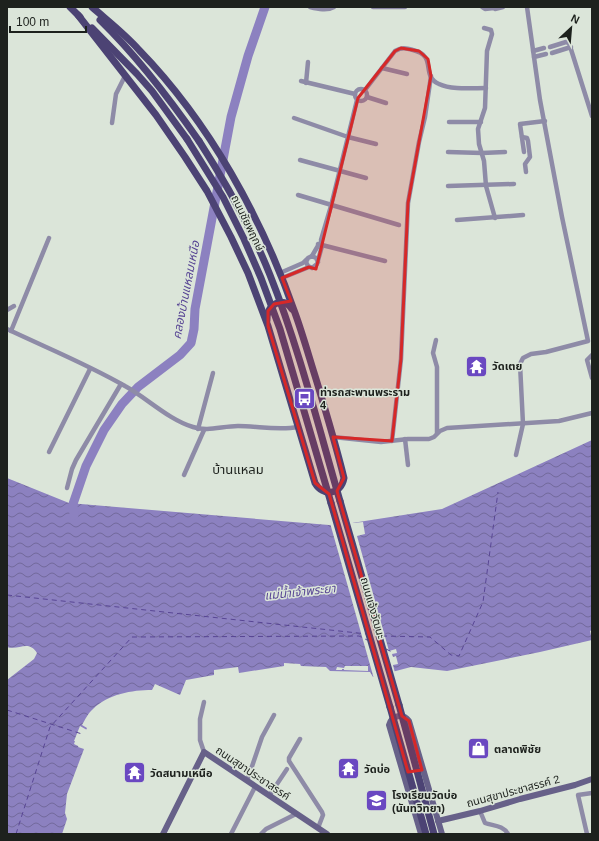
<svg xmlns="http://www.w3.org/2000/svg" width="599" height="841" font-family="Arial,'Noto Sans Thai',sans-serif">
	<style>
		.water { fill: url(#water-waves) }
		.pier { fill: #dbe5d9 }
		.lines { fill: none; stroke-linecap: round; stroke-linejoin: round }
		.river { stroke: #8c81c0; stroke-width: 9 }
		.ferry { stroke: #584694; stroke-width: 1; stroke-dasharray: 5 4; stroke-linecap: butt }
		.street { stroke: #8e8ba7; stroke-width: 4.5 }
		.secondary { stroke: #676189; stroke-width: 6 }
		.primary { stroke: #4c4374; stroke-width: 7 }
		.primary-bridge { stroke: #4c4374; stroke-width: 7 }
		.marked { fill: #d62828; fill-opacity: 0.2; stroke: #d62828; stroke-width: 3; stroke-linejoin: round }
		.labels { text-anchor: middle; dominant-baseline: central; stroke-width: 3; stroke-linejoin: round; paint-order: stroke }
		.street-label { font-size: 11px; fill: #1d211d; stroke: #dbe5d9 }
		.poi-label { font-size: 11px; font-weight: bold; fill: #1d211d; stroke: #dbe5d9; text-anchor: start }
		.water-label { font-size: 12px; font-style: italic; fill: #584694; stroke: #dbe5d9 }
		.quarter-label { font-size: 13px; fill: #1d211d; stroke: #dbe5d9 }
	</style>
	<defs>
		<pattern id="water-waves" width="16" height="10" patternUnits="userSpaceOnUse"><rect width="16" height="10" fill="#8c81c0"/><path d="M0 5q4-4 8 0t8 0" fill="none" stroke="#72699b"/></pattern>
	</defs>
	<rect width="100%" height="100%" fill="#dbe5d9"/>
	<path class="water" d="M592 440V630L590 631 592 640 540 652 447 671 411 667 373 677 370 672 330 671 326 667 301 666 300 664 284 663V666L239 673 238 667 214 670V675L186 680 180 695 155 684 152 690C132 690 108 694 93 709 88 713 85 720 82 725L87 728 78 747 84 749 67 794 65 813 67 819 62 834H7V680L34 659 37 653C28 639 19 651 7 647V478L69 503 329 525 352 523 442 509Z"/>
	<g class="pier">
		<polygon points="352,521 353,523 363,522 365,534 357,536 389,651 396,649 397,653 392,654 393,657 396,656 398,664 393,665 395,673 374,679 330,523"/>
		<polygon points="345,666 368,666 368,671 344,670 344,669 342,669 342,670 336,670 337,667 344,668"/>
		<polygon points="80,726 87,730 80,747 74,744 75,741 74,741"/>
	</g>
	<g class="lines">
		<polyline class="river" points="74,515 73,504 86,466 104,430 122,404 138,387 180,355 191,343 194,329 195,309 231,117 248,56 265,7"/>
		<g class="ferry">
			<polyline points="7,595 367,634"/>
			<polyline points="382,636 430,637 451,655 459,656 483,602 498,492"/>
			<polyline points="386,649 392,652"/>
			<polyline points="7,710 82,734"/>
			<polyline points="16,834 50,727 132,637 359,636 367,640"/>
		</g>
		<g class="street">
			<path d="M310 7C318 9 327 11 334 7"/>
			<polyline points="373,7 405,7"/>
			<polyline points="482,7 485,9 494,8 495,9 503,7"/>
			<polyline points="484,28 491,30 492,34 487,51 485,108 478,129 479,144 484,161 486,186 495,218"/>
			<polyline points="550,47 566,42 569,43 592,116"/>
			<polyline points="533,51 544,48"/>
			<polyline points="552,53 571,47"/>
			<polyline points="534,57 546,54"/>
			<polyline points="382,68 407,74"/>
			<polyline points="301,81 355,94"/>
			<polyline points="306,83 308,62"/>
			<circle cx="361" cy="95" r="6"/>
			<path d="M365 90 395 51C402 47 406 48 413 50 438 56 420 76 439 84 451 90 472 88 486 88"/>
			<polyline points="367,97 386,103"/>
			<polyline points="294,118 348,137 376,144"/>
			<polyline points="449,122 481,122"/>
			<polyline points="112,123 116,94 125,76"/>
			<polyline points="522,137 527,138 528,141 530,157 525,164 526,172"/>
			<polyline points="448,152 482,153 505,152"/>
			<polyline points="524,152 520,124 545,121"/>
			<polyline points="300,160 366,178"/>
			<polyline points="448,186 514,184"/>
			<polyline points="298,195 399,225"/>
			<polyline points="457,220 523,215"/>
			<polyline points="318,244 385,261"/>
			<polyline points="312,256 319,244"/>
			<polyline points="318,262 316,258 312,256 308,258 306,262 308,266 312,268 317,264 322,246 321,240 331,206 357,100"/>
			<polyline points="280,273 303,263 306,260"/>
			<polyline points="282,278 309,267"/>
			<polyline points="7,310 14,306"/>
			<path d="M7 329C47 348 87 364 125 386 147 398 169 420 193 427 208 432 222 426 238 426 258 426 278 431 298 427"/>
			<polyline points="11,331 49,238"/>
			<polyline points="436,340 433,353 437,367 437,433"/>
			<polyline points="592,355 587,360 592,378"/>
			<polyline points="198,429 213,373"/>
			<polyline points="333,437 381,442 408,439 429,439 434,437 440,431 447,428 559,421 592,413"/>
			<polyline points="405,439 408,465"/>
			<polyline points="392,441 401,359 408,203 419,142 425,117 431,76"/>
			<polyline points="49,452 90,369"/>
			<polyline points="516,455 523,424 520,364 523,358 531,354 546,352 588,341 562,217 540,100 527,7"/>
			<polyline points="184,475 204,430"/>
			<polyline points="67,488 72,469 76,460 121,384"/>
			<polyline points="300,739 289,758 289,761 322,812 323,815 318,828"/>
			<polyline points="204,752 200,740 200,719 204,702"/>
			<polyline points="247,781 262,737 274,715"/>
			<polyline points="269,796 287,769"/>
			<path d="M480 811 485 823C493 826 503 825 508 834"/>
			<polyline points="231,834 255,787"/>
			<polyline points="261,834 266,829 296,814"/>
			<polyline points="587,834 578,795 592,793"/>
		</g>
		<g class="secondary">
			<polyline points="438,821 480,811 520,799 575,785 592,779"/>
			<polyline points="163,834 204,752 327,834"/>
			<path d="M421 834 389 725C392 715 403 713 409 721L442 834"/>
		</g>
		<g class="primary">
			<polyline points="70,7 80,17"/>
			<path d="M78 15 156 115 185 157 207 191 231 237 248 273 268 326 315 483C323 497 341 495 344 478 336 445 326 412 316 379 309 357 303 335 295 313 262 218 209 122 139 50 125 34 108 21 92 7"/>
			<path d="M100 20C137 56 169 98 199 141"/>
			<polyline points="92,28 137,74 152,91 187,139"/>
			<path d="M267 320C266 305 283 295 292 309"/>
			<polyline points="340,501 399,705"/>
			<polyline points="331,503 390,707"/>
			<polyline points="417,771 434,834"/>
		</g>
		<g class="primary-bridge">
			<polyline points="187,139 223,197 244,239 261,278 280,329 331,503"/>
			<path d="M199 141C226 183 251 227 270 275 299 348 318 425 340 501"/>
			<polyline points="399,705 417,771"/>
			<polyline points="390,707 426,834"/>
		</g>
	</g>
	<path class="marked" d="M401 48 419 51 428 59 431 76 408 203 401 359 392 441 333 437 344 478 337 491 402 716 409 721 422 770 408 772 329 494 315 483 268 326V311L274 304 291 301 282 278 309 267 316 269 358 98 395 51Z"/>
	<defs>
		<symbol id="temple-square" viewBox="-11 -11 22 22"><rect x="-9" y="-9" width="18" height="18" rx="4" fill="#6a48c1" stroke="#dbe5d9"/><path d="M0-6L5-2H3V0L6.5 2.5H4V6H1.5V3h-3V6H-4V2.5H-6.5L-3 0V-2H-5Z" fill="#fff"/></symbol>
		<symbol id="bus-square" viewBox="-11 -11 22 22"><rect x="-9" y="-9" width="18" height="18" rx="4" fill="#6a48c1" stroke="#dbe5d9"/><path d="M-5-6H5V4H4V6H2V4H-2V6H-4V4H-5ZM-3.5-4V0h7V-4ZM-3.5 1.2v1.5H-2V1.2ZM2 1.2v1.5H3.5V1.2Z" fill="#fff"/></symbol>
		<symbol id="shop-square" viewBox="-11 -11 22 22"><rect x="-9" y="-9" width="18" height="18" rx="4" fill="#6a48c1" stroke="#dbe5d9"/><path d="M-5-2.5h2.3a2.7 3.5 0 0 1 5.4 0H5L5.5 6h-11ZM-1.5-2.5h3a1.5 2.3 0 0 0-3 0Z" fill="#fff"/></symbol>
		<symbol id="school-square" viewBox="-11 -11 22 22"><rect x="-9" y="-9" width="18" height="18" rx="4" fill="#6a48c1" stroke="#dbe5d9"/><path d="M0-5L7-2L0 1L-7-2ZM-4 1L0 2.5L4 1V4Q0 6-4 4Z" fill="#fff"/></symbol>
	</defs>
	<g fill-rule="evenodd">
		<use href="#temple-square" x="464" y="354" width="25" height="25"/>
		<use href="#bus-square" x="292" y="386" width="25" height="25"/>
		<use href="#shop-square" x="466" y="736" width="25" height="25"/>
		<use href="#temple-square" x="336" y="756" width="25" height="25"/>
		<use href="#temple-square" x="122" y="760" width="25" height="25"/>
		<use href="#school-square" x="364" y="788" width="25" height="25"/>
	</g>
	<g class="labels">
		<g class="street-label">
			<text transform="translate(248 223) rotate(64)">ถนนชัยพฤกษ์</text>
			<text transform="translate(373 608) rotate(74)">ถนนแจ้งวัฒนะ</text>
			<text transform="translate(253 773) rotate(34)">ถนนสุขาประชาสรรค์</text>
			<text transform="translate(513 791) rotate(-15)">ถนนสุขาประชาสรรค์ 2</text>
		</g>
		<g class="poi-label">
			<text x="492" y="366">วัดเตย</text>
			<text x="320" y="392">ท่ารถสะพานพระราม<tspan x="320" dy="13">4</tspan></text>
			<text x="494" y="749">ตลาดพิชัย</text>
			<text x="364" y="769">วัดบ่อ</text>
			<text x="150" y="773">วัดสนามเหนือ</text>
			<text x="392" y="795">โรงเรียนวัดบ่อ<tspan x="392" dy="13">(นันทวิทยา)</tspan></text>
		</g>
		<g class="water-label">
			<text transform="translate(186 290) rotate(-79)">คลองบ้านแหลมเหนือ</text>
			<text transform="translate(300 592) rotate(-6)">แม่น้ำเจ้าพระยา</text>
		</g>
		<g class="quarter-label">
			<text x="238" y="469">บ้านแหลม</text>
		</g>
	</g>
	<rect width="599" height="841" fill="none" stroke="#1d211d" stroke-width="16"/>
	<g transform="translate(571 28) rotate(26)" stroke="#dbe5d9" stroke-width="3" paint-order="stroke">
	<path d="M0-3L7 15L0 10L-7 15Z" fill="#1d211d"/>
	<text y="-6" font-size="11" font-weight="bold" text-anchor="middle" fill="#1d211d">N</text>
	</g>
	<path d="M10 26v6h76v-6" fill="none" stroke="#1d211d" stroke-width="2"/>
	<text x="16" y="26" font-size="12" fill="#1d211d" stroke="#dbe5d9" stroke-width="3" paint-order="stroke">100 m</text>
</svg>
